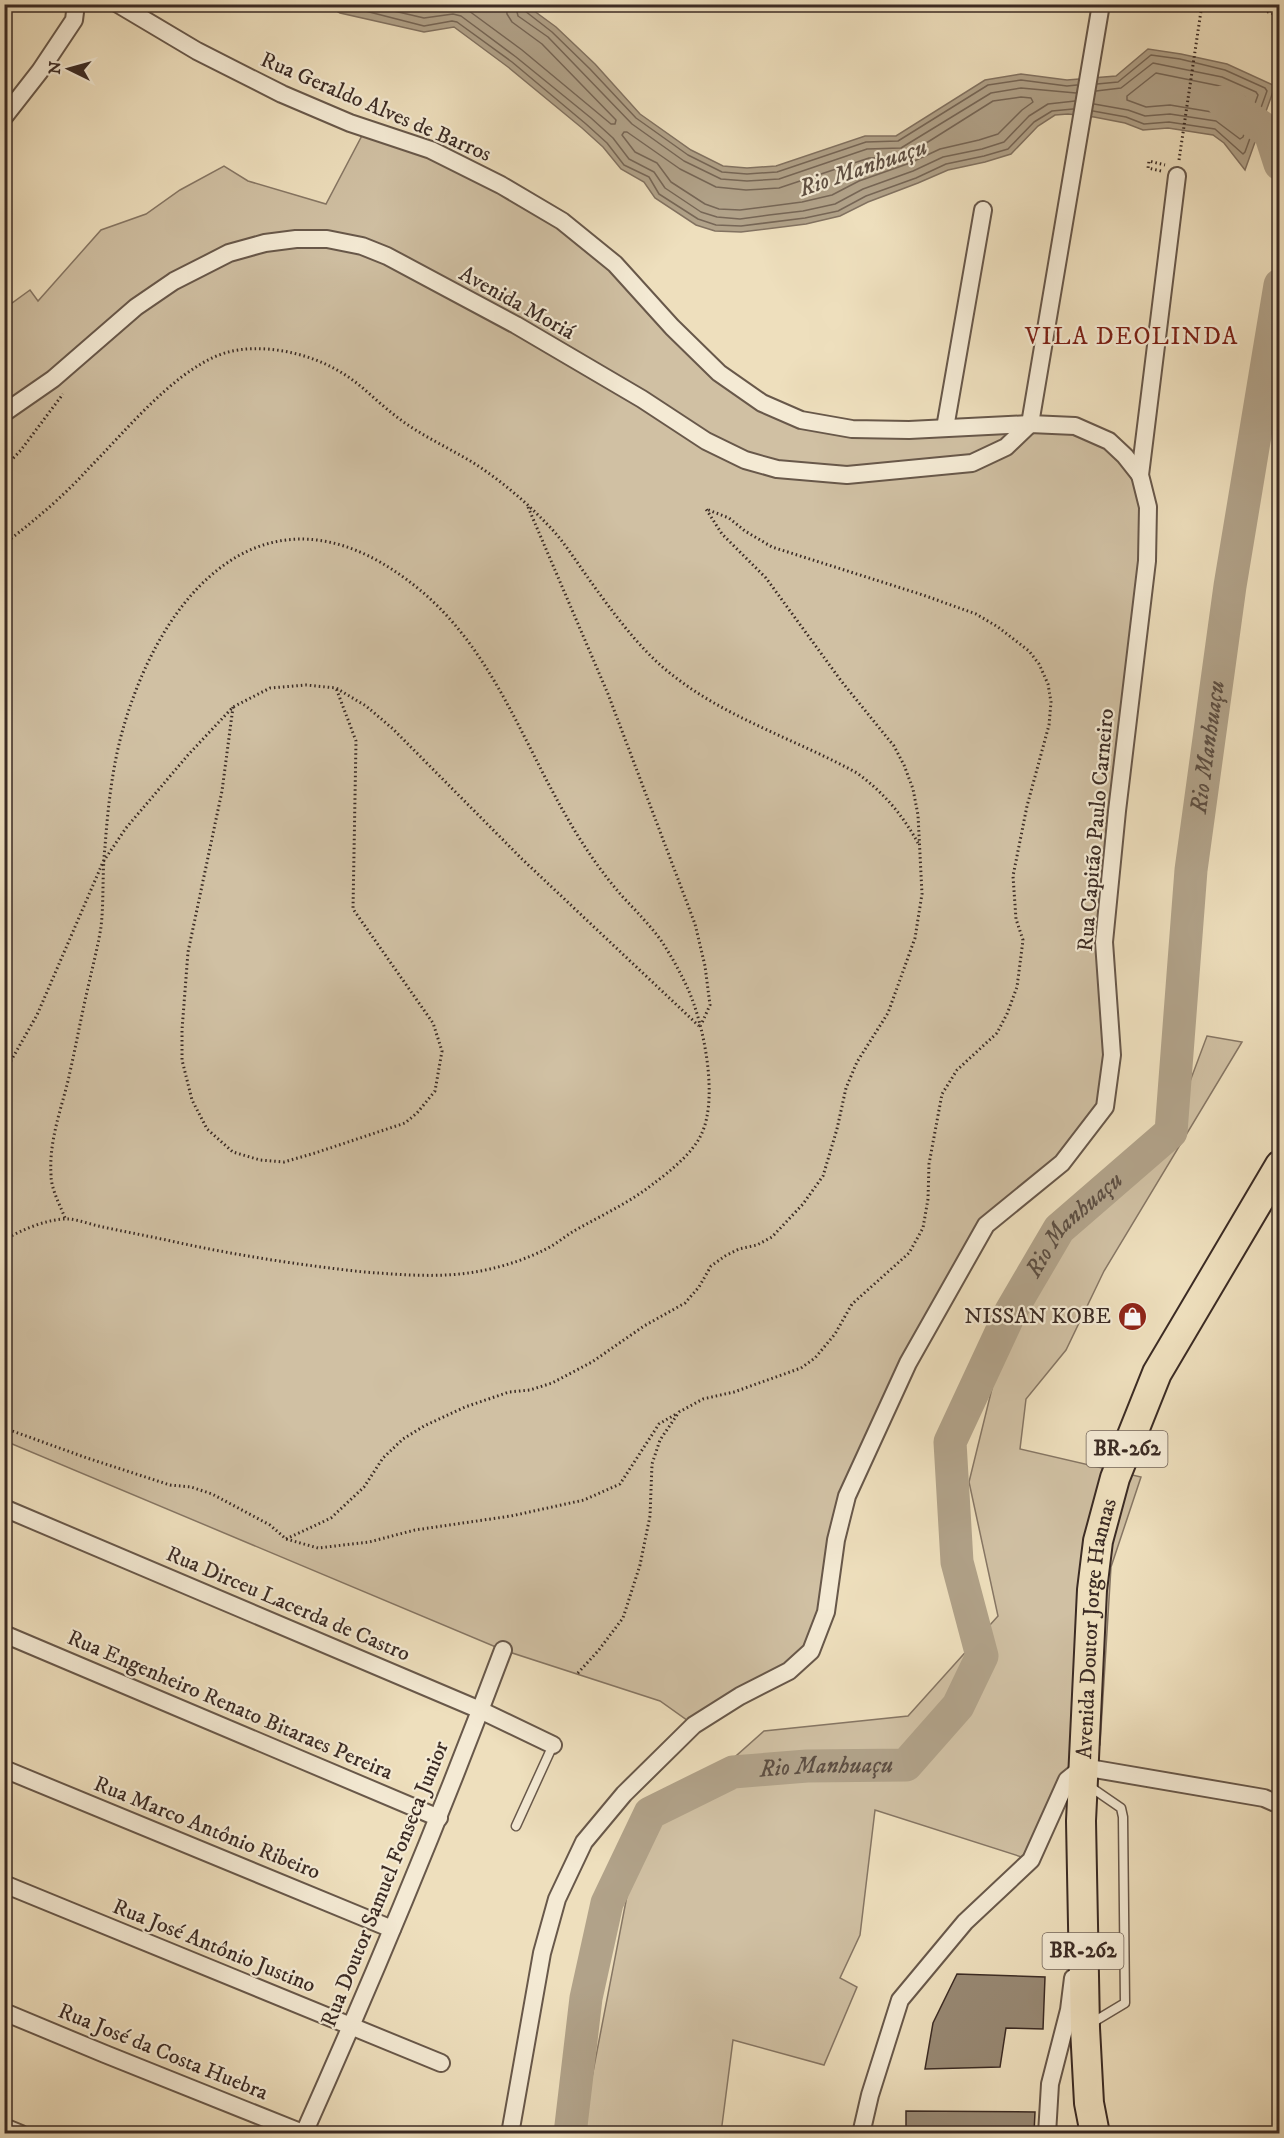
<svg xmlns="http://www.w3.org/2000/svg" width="1284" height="2138" font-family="'IM FELL DW Pica',serif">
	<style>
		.green { fill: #d0c0a3; stroke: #867664; stroke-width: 1.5 }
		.water { fill: #b1a289; stroke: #827261; stroke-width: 1.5 }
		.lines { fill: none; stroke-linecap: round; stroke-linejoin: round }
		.shore { stroke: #766656; stroke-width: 1.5 }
		.river { stroke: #b1a289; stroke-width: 33 }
		.building { fill: #988974; stroke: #3b2b24; stroke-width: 1.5 }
		.service-casing { stroke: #68584a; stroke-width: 11 }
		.minor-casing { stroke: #68584a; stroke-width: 20 }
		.trunk-casing { stroke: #3b2b24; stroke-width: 32 }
		.path { stroke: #3b2b24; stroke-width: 3; stroke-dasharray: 1.5 3; stroke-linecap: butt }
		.service { stroke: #f4ead4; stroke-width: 8 }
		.minor { stroke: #f4ead4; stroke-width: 16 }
		.trunk { stroke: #eedfbd; stroke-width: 28 }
		.labels { text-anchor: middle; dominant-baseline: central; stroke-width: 4.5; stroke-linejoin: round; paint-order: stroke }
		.shield { fill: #f4ead4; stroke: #726459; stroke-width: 1.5 }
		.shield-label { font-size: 21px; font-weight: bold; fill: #3b2b24 }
		.street-label { font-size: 22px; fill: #3b2b24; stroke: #f4ead4 }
		.poi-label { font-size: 22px; fill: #3b2b24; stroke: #f4ead4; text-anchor: end }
		.water-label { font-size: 24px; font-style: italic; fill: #5e4f42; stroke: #f4ead4 }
		.neighbourhood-label { font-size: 24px; letter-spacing: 1.5px; fill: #7a1f14; stroke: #f4ead4 }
	</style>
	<rect width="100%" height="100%" fill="#eedfbd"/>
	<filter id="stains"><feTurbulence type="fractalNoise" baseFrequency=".00333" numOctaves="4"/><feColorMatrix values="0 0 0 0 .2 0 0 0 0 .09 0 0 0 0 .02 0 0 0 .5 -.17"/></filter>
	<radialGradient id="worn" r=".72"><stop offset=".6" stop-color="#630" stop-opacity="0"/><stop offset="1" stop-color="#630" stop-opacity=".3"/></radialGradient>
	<g class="green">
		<polygon points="366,128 562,221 719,373 801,420 1075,426 1125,456 1148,507 1117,811 1105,1107 1062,1163 986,1225 847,1496 811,1651 694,1725 660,1701 503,1650 5,1441 4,309 30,290 38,301 101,230 146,214 180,190 224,166 248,181 326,204"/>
		<polygon points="1207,1036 1242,1042 1104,1271 1066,1350 1026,1399 1020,1449 1141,1477 1111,1567 1100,1745 1067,1780 1031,1860 875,1810 860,1935 840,1978 857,1987 824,2065 733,2040 721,2133 581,2134 637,1844 764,1731 908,1716 998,1616 969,1482 1011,1311 1059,1229 1171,1132"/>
	</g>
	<polygon class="water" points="326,5 526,5 556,27 595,64 640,114 691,150 723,166 747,168 776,166 865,136 896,136 985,80 1021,74 1067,80 1116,76 1148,49 1181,54 1227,64 1275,86 1245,170 1224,143 1213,135 1168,128 1143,130 1125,123 1094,117 1068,114 1055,115 1038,126 1011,154 985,162 948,170 918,183 868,202 840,216 806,224 741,232 715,231 696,225 655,198 644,182 621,169 603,147 582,128 508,67 454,27 424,32 340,13"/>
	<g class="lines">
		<g class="shore">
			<polyline points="338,4 424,26 452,21 457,22 512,62 586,124 607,143 624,165 649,177 659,194 698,219 716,225 741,226 805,218 838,211 866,196 916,178 946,164 984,156 1008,149 1034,122 1052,111 1073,109"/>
			<polyline points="364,4 424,18 453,14 461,16 516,57 591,118 613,138 629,159 654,172 665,188 701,212 717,217 740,219 769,215 803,211 835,204 863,189 913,171 943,157 982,149 1004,142 1029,116 1048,104 1075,101"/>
			<polyline points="404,4 425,9 452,5 465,8 522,50 611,124 615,124 616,120 542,44 512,22 507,14 506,4"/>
			<polyline points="515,4 518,16 548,37 632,124 684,161 721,179 747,181 779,179 867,149 901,148 991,93 1021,88 1076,93"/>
			<polyline points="522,4 525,11 552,32 590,69 636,118 688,155 722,172 747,174 777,172 866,142 898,141 988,85 1021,80 1067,86 1077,85"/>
			<polygon points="1156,73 1220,86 1245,97 1246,100 1239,122 1235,123 1218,113 1170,105 1146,107 1127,100 1127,96"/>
			<polygon points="1021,97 1031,98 1033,102 1022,110 998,134 979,140 940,149 910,163 859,181 832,195 802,202 740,210 719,209 705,204 671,182 657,163 635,152 622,135 624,132 627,132 680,169 716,187 746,190 779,188 869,158 904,157 993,101"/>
			<polyline points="1094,104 1128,110 1145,116 1170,114 1216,121 1240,139 1243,137 1258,95 1256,92 1222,77 1153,63 1121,88 1096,91"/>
			<polyline points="1093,111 1126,117 1144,124 1169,122 1215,129 1243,154 1245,152 1267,91 1265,88 1225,70 1180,59 1151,55 1118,82 1097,84"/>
		</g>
		<g class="river">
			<polyline points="1223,102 1228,104 1270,133 1280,164"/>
			<path id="s1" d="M570 2134 586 1998 607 1903 650 1813 733 1772 807 1766 906 1765 958 1706 982 1656 957 1562 950 1442 1011 1311 1059 1229 1171 1132 1191 870 1230 586 1280 285"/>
		</g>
	</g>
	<g class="building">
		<polygon points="957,1974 1045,1977 1043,2029 1006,2028 1000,2067 925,2069 933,2023"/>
		<polygon points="906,2111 1035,2112 1034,2133 906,2133"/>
	</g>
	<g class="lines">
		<defs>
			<g id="service">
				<polyline points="1089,1786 1121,1808 1123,1817 1125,2003 1090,2024"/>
				<polyline points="516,1826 553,1745"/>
			</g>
			<g id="minor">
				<polyline points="118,4 197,51 282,94 350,123 431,150 501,185 562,221 615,264 672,327 719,373 762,403 801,420 852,429 909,430 1030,424 1075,426 1109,441 1125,456 1140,475"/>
				<polyline points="4,117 40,71 74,20 76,4"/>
				<polyline points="4,413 53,379 136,307 174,281 229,253 265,243 296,239 327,239 362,246 387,256 516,325 642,399 706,441 745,460 777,469 847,475 972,463 1006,447 1030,424 1101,4"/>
				<polyline points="945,428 983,210"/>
				<polyline points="4,1508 480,1710 553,1745"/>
				<polyline points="4,1634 439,1818"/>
				<polyline points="4,1769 392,1929"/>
				<polyline points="4,1884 441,2063"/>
				<polyline points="4,2012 105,2054 305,2134"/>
				<polyline points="4,2127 21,2134"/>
				<path d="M304 2133C375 1974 442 1813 503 1650"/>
				<polyline points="510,2134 542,1953 557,1899 584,1842 624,1794 694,1725 740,1696 789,1671 811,1651 826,1612 836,1540 847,1496 908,1363 986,1225 1062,1163 1105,1107 1112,1055 1104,942 1117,811 1147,561 1148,507 1140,475 1177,176"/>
				<polyline points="861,2134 870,2095 900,2000 965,1922 1031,1860 1067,1780 1083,1767 1264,1798 1280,1805"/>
				<polyline points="1047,2134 1050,2084 1069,2010 1073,1978"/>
			</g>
			<g id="trunk">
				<path id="s2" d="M1095 2134 1089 2103 1085 2028 1081 1821 1092 1590 1098 1541 1115 1478 1157 1373 1280 1165"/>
			</g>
		</defs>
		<use href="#service" class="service-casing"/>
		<use href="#minor" class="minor-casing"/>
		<use href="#trunk" class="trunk-casing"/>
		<g class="path">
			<polyline points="1246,4 1280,16"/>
			<polyline points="1179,160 1202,4"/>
			<polyline points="1161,171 1148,168 1149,161 1165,165"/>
			<polyline points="4,468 21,450 63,394"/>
			<polyline points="528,507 608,694 695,924 705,966 710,1005 701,1025"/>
			<path d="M4 544C34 521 64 496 89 468 125 432 171 374 219 355 235 349 250 348 267 349 303 352 337 365 365 390 380 403 394 416 411 427 431 440 452 450 472 462 499 479 525 501 547 524 562 539 574 558 586 575 611 610 641 652 675 677 729 719 797 740 857 773 883 792 902 814 918 843"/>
			<polyline points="233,707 222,791 188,952 182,1030 182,1060 192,1100 207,1129 233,1152 260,1160 284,1162 315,1153 405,1123 417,1113 435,1091 442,1051 433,1023 353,909 356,741 336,688"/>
			<polyline points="4,1073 37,1015 103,862 126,828 188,755 233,707 270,688 306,685 336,688 366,706 393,729 522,859 699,1026"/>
			<path d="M4 1240C21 1230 49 1218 69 1219 80 1220 92 1225 103 1227 126 1232 148 1236 171 1241 234 1255 299 1265 364 1272 406 1275 448 1279 490 1269 508 1265 528 1258 544 1250 555 1245 564 1237 574 1231 600 1216 629 1203 653 1184 669 1172 692 1154 701 1135 719 1099 704 1025 688 989 680 972 671 955 660 939 648 923 635 910 622 896 602 873 584 847 569 821 522 741 493 651 420 590 278 472 169 577 125 722 113 761 108 805 105 847 102 873 104 901 101 927 98 946 93 965 89 983 81 1017 75 1051 67 1085 59 1115 49 1144 51 1175 51 1189 60 1205 65 1218"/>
			<polyline points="4,1428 87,1458 170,1485 191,1487 212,1494 270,1525 286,1539 318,1548 369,1542 415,1530 511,1516 584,1500 620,1484 659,1424 676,1414"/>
			<polyline points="286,1539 331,1518 364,1487 383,1458 403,1439 424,1426 465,1407 509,1392 530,1390 552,1383 592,1362 644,1326 685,1303 699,1287 711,1266 725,1256 739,1249 757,1245 772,1237 803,1204 823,1176 837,1129 846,1088 857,1062 888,1013 915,938 922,894 918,815 913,789 904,765 894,746 842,682 766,578 722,534 706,509 729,518 745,531 772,547 923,595 976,614 998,627 1029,651 1039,664 1048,684 1051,702 1049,725 1027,806 1013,876 1016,919 1023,940 1017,987 1007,1014 997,1033 957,1070 942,1094 929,1164 928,1199 923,1228 909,1253 852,1304 835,1334 815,1358 801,1368 734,1392 703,1399 679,1412 660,1440 652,1464 650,1516 640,1565 623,1618 598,1651 577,1674"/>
		</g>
		<use href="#service" class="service"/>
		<use href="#minor" class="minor"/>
		<use href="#trunk" class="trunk"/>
	</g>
	<defs>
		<symbol id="shop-disc" viewBox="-11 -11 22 22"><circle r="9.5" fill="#8f2418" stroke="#f4ead4"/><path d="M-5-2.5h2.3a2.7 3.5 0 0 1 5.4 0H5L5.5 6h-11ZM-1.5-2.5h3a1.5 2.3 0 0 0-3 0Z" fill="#fff"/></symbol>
	</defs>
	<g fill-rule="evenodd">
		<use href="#shop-disc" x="1116" y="1300" width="33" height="33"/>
	</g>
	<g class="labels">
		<g class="shield">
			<rect x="1086.5" y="1431" width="81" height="36" rx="4.5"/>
			<rect x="1042.5" y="1933" width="81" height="36" rx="4.5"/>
		</g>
		<g class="shield-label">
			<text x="1127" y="1449">BR-262</text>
			<text x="1083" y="1951">BR-262</text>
		</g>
		<g class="street-label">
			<text transform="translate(376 107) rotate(23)">Rua Geraldo Alves de Barros</text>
			<text transform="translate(517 303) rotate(29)">Avenida Moriá</text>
			<text transform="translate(1096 830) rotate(-85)">Rua Capitão Paulo Carneiro</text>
			<text transform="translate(288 1604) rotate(23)">Rua Dirceu Lacerda de Castro</text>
			<text stroke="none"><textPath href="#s2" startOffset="507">Avenida Doutor Jorge Hannas</textPath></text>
			<text transform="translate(230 1705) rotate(23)">Rua Engenheiro Renato Bitaraes Pereira</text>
			<text transform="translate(207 1828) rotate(22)">Rua Marco Antônio Ribeiro</text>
			<text transform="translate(385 1884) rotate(-68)">Rua Doutor Samuel Fonseca Junior</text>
			<text transform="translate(214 1946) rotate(22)">Rua José Antônio Justino</text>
			<text transform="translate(163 2052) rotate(22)">Rua José da Costa Huebra</text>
		</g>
		<g class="poi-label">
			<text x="1111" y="1316">NISSAN KOBE</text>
		</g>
		<g class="water-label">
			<text transform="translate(863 168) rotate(-19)">Rio Manhuaçu</text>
			<text stroke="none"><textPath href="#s1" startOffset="1726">Rio Manhuaçu</textPath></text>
			<text stroke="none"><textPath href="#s1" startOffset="1204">Rio Manhuaçu</textPath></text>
			<text stroke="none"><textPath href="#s1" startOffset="520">Rio Manhuaçu</textPath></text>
		</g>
		<g class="neighbourhood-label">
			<text x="1132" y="337">VILA DEOLINDA</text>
		</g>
	</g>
	<rect width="1284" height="2138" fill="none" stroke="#eedfbd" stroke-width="24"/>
	<rect x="6" y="6" width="1272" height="2126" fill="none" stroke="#3b2b24" stroke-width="3"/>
	<rect x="12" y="12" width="1260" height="2114" fill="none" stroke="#3b2b24" stroke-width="1.5"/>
	<g transform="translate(69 69) rotate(275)" stroke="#f4ead4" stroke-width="4.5" paint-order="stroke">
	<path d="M0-4.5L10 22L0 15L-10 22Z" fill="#3b2b24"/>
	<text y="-9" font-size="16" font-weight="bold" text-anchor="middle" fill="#3b2b24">N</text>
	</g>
	<rect width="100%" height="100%" filter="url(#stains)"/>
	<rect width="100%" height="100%" fill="url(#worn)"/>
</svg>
